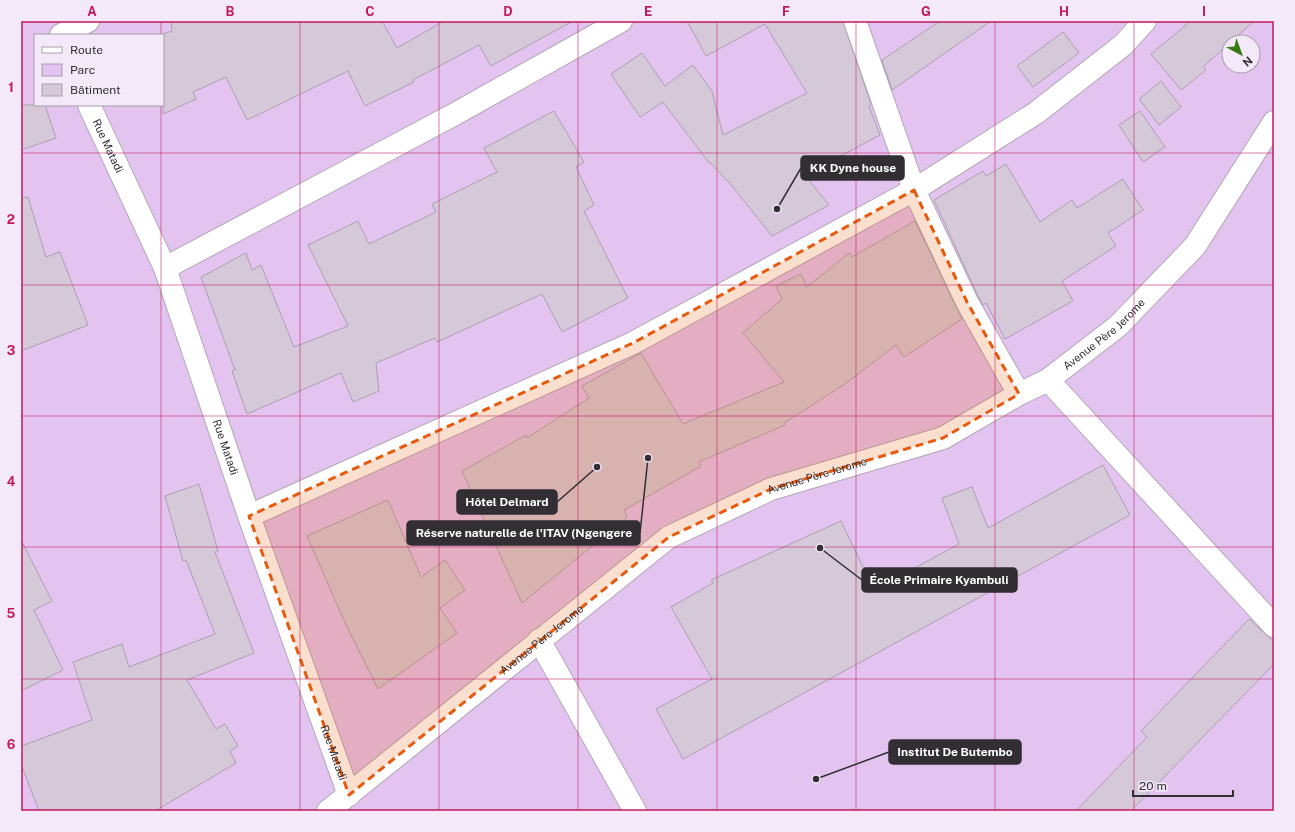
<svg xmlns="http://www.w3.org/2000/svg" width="1295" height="832" font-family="'Public Sans',sans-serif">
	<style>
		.green { fill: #e3c3ef; fill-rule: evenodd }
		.building { fill: #d5c9d9; stroke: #aba0af }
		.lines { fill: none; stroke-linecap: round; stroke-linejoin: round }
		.minor-casing { stroke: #b2a7b6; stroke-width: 24 }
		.tertiary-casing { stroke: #b2a7b6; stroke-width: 24 }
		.minor { stroke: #fff; stroke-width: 22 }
		.tertiary { stroke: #fff; stroke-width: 22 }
		.marked { fill: #e8590c; fill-opacity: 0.2; stroke: #e8590c; stroke-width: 3; stroke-dasharray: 8 5; stroke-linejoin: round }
		.grid { fill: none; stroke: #c2185b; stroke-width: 1; stroke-opacity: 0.55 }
		.labels { text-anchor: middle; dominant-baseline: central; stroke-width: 3; stroke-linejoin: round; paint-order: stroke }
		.street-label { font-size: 11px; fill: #322e34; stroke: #f4e9f9 }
		.leader { fill: none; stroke: #322e34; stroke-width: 1.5 }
		.callout-dot { fill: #322e34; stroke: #f4e9f9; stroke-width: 1.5 }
		.callout { fill: #322e34; stroke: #322e34; stroke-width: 1.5 }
		.callout-label { font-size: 12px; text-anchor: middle; font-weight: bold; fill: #fff }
		.neatline { fill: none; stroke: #c2185b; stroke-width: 1.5 }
		.grid-label { font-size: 13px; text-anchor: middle; font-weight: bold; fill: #c2185b }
	</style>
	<rect width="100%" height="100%" fill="#f4e9f9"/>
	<path class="green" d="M21 21H1274V811H21ZM35 35H163V105H35ZM1229 42H1253V66H1229Z"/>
	<g class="building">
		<polygon points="171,21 382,21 397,48 444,21 573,21 491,66 479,45 413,80 414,82 365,106 348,71 247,120 226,77 193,92 196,99 163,114 163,34 172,31"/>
		<polygon points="687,21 843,21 871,104 869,106 880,135 805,175 829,205 772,236 728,181 727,181 711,163 710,164 663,102 640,117 611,74 642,53 665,86 693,65 712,91 723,135 807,93 765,24 706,56"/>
		<polygon points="940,21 991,21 892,90 882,60"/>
		<polygon points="1191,21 1254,21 1203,67 1206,70 1181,90 1151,54"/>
		<polygon points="1063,32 1079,53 1033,87 1017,66"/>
		<polygon points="1161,81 1181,107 1159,125 1139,99"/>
		<polygon points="21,105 45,105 56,138 21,150"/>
		<polygon points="554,111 584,162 576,167 594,205 584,211 628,298 562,332 542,294 437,342 435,338 376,363 379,391 353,402 341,373 247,414 232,371 235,370 201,277 246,253 252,270 261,265 294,347 348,326 308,245 358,221 369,244 436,212 432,204 497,172 484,148"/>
		<polygon points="1140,111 1165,147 1143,162 1119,125"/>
		<polygon points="1006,164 1040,222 1072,200 1077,208 1123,179 1143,210 1108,233 1116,246 1062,281 1073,301 1005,339 986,303 983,305 978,296 934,200 983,171 986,176"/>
		<polygon points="28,197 46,257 60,252 88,325 21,351 21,198"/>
		<polygon points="915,221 962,319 904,357 896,345 845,384 784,423 785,425 699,462 701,466 624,510 627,518 522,603 462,471 526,435 527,438 589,398 582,386 641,353 683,424 784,382 743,333 782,299 776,286 801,274 807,287 849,253 852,257"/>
		<polygon points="1103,465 1130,515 683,759 656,709 712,679 671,607 713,583 711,580 841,521 874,590 959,544 942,498 972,487 988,528"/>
		<polygon points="199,484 218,551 215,552 254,653 187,680 216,729 225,724 238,746 230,751 236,763 155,811 39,811 21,764 21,746 92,720 73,662 122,644 129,667 215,634 186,560 183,561 165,496"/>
		<polygon points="388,500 421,577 445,560 465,590 440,608 457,633 378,689 347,627 307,536"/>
		<polygon points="21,540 52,601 34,610 63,670 21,691"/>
		<polygon points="1249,619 1274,642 1274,664 1131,811 1076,811 1147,737 1141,731"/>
	</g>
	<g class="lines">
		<defs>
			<g id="minor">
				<polyline points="855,21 914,190 967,302 1019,394"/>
				<polyline points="61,35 88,21"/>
				<path id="s1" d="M89 105 165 268 249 516 349 795"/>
				<polyline points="165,268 455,114 621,21"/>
				<polyline points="1048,380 1274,626"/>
				<polyline points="249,516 633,343 914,190 1036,113 1123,45 1145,21"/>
				<polyline points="539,640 635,811"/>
			</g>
			<g id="tertiary">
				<path id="s2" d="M328 811 669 537 771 489 943 438 1019 394 1048 380 1118 326 1195 246 1274 122"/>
			</g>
		</defs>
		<use href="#minor" class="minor-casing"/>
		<use href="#tertiary" class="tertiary-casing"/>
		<use href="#minor" class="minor"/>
		<use href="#tertiary" class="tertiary"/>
	</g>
	<path class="marked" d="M914 190 967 302 1019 394 943 438 771 489 669 537 349 795 249 516 633 343Z"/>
	<path class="grid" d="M161 21V35M300 21V811M439 21V811M578 21V811M717 21V811M856 21V811M995 21V811M1134 21V811M161 105V811M21 153H1274M21 285H1274M21 416H1274M21 547H1274M21 679H1274"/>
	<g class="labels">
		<g class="street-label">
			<text stroke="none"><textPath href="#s1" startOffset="45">Rue Matadi</textPath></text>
			<text stroke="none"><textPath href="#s2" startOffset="922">Avenue Père Jerome</textPath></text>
			<text stroke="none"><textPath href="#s1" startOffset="369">Rue Matadi</textPath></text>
			<text stroke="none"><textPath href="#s2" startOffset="598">Avenue Père Jerome</textPath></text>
			<text stroke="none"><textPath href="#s2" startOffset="274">Avenue Père Jerome</textPath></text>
			<text stroke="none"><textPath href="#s1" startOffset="693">Rue Matadi</textPath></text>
		</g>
	</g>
	<path class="leader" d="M777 209L801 168M597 467L557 502M648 458L640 533M820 548L862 580M816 779L889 752"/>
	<g class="callout-dot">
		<circle cx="777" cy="209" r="4"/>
		<circle cx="597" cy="467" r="4"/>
		<circle cx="648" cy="458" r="4"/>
		<circle cx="820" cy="548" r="4"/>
		<circle cx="816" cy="779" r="4"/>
	</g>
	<g class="callout">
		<rect x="801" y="156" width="103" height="24" rx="4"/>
		<rect x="457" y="490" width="100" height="24" rx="4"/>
		<rect x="407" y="521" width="233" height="24" rx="4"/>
		<rect x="862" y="568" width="155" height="24" rx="4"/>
		<rect x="889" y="740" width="132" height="24" rx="4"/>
	</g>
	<g class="callout-label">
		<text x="853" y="172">KK Dyne house</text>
		<text x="507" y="506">Hôtel Delmard</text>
		<text x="524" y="537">Réserve naturelle de l'ITAV (Ngengere</text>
		<text x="939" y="584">École Primaire Kyambuli</text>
		<text x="955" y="756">Institut De Butembo</text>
	</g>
	<rect width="1295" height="832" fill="none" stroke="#f4e9f9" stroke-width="44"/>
	<rect x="34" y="34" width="130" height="72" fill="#f4e9f9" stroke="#a69eaa"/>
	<rect x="42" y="47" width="20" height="6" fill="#ffffff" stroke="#a69eaa"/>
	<text x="70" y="54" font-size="12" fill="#322e34">Route</text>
	<rect x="42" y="64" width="20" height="12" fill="#e3c3ef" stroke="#a69eaa"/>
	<text x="70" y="74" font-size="12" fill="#322e34">Parc</text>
	<rect x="42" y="84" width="20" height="12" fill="#d5c9d9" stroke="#a69eaa"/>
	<text x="70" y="94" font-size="12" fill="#322e34">Bâtiment</text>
	<g transform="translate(1241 54) rotate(139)"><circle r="19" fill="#f4e9f9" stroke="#a69eaa"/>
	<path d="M0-3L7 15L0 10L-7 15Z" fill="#397813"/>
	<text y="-6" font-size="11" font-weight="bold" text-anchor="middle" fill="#322e34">N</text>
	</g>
	<path d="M1133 790v6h100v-6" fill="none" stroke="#322e34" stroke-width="2"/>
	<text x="1139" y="790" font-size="12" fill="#322e34" stroke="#f4e9f9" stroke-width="3" paint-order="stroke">20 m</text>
	<rect x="22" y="22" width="1251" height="788" class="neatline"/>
	<g class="grid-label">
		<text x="92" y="16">A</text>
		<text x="230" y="16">B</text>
		<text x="370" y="16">C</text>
		<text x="508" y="16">D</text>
		<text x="648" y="16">E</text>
		<text x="786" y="16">F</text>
		<text x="926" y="16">G</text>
		<text x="1064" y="16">H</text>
		<text x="1204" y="16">I</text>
		<text x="11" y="92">1</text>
		<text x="11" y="224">2</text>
		<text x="11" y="355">3</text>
		<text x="11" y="486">4</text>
		<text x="11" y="618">5</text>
		<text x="11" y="749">6</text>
	</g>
</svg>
